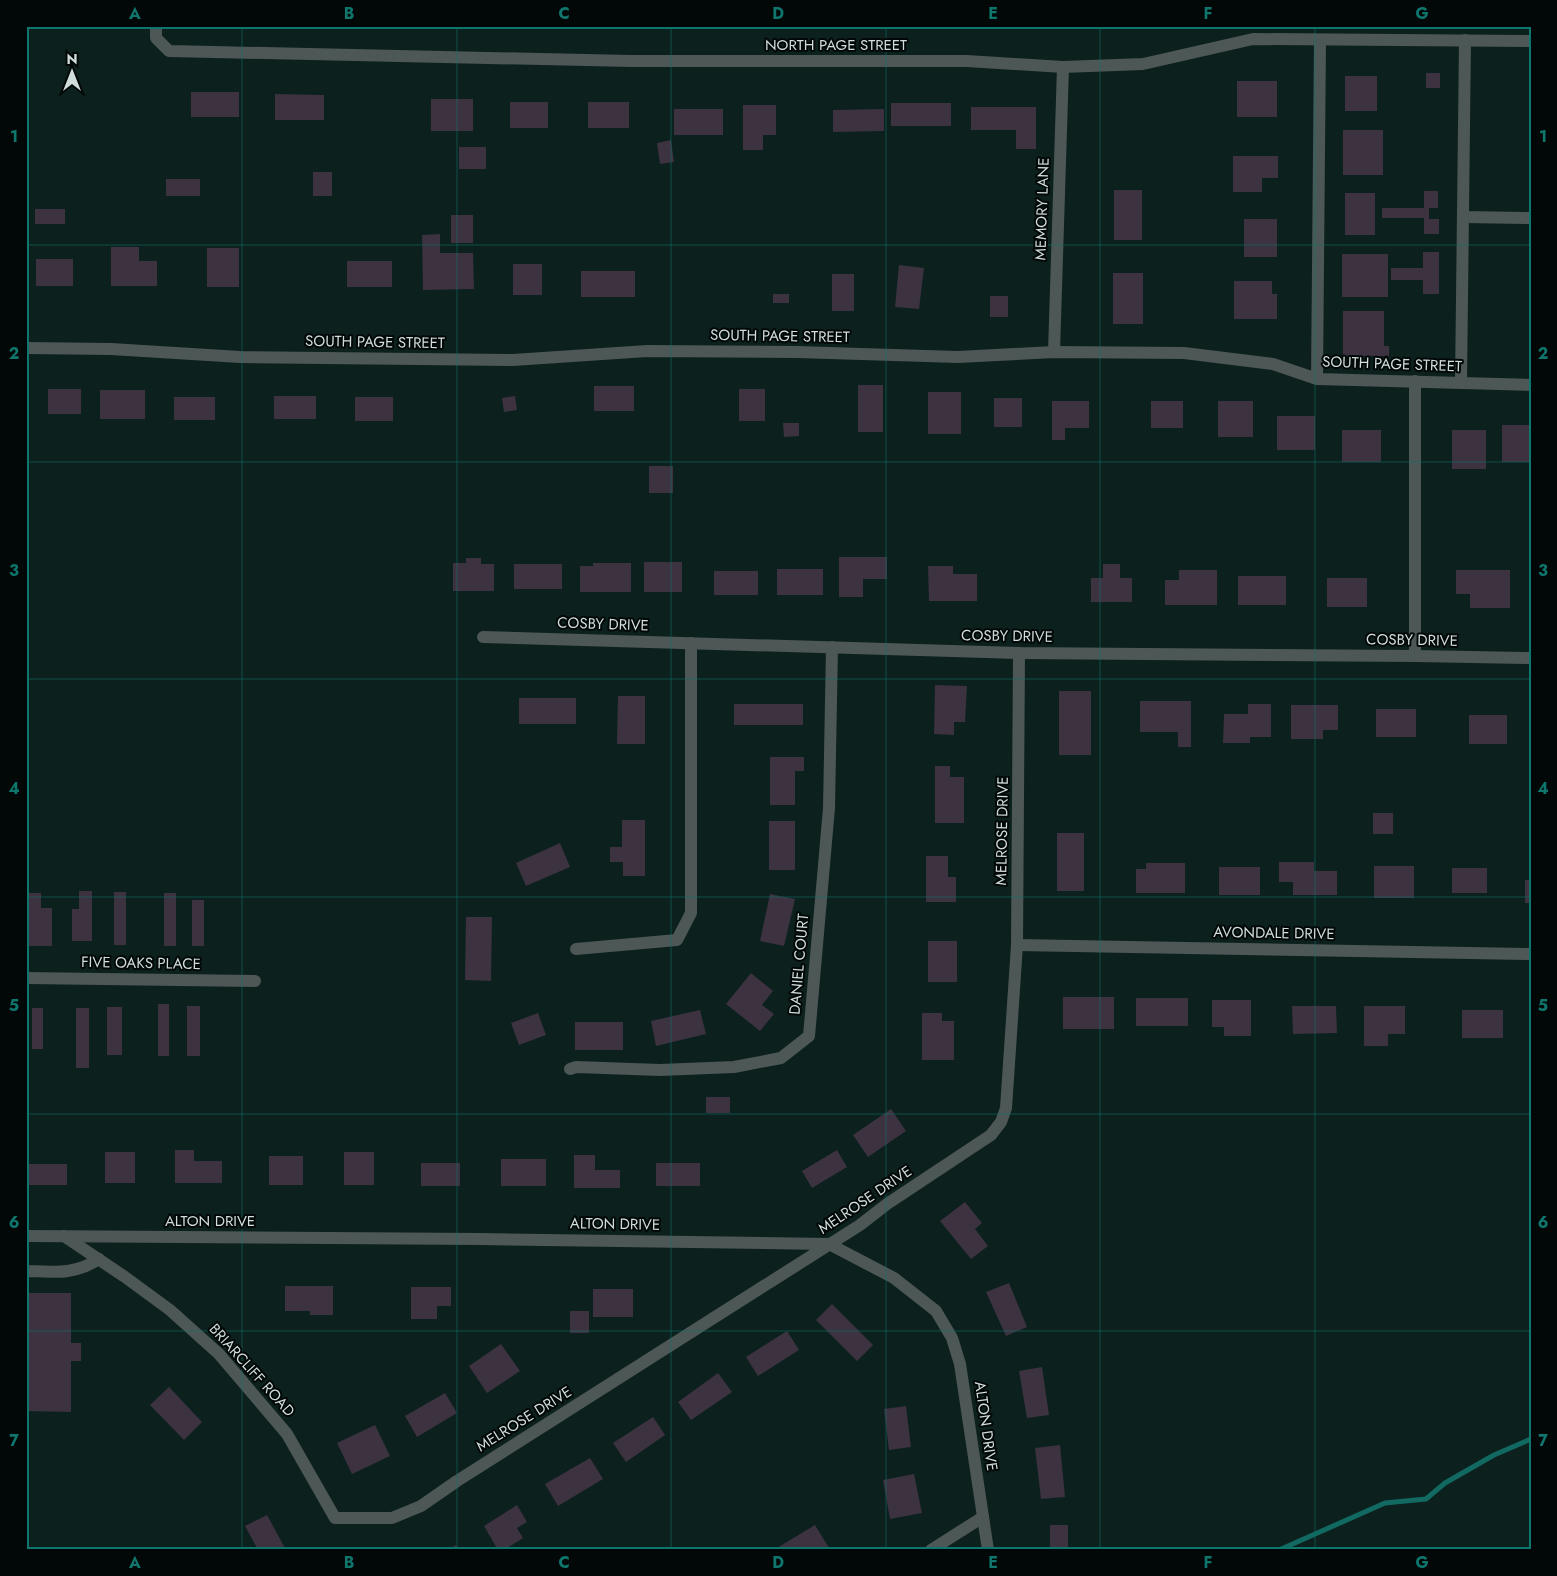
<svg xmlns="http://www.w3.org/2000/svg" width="1557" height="1576" font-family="Jost,sans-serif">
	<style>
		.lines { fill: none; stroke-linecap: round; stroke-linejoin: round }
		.stream { stroke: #116961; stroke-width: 5 }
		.building { fill: #3c3240 }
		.minor { stroke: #4d5755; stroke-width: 12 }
		.grid { fill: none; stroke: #0f766e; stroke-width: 1; stroke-opacity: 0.55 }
		.labels { text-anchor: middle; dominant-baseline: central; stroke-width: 4; stroke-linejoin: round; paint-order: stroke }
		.street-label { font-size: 15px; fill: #d1dddb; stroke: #020807 }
		.neatline { fill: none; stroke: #0f766e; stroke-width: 2 }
		.grid-label { font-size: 16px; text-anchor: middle; font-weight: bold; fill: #0f766e }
	</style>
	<rect width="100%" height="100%" fill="#0c201e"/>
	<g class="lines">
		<polyline class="stream" points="1279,1550 1385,1503 1426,1499 1445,1483 1494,1455 1531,1439"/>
	</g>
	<g class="building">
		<rect x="1426" y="73" width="14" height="15"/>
		<rect x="1345" y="76" width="32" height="35"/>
		<rect x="1237" y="81" width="40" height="36"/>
		<rect x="191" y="92" width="48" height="25"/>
		<polygon points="275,94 324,95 324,120 275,120"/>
		<rect x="431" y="99" width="42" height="32"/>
		<rect x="510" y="102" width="38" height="26"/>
		<rect x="588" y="102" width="41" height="26"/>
		<rect x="891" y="103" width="60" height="23"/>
		<polygon points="743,105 776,105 776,135 763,135 763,150 743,150"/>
		<polygon points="971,107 1036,107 1036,149 1016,149 1016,130 971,130"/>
		<rect x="674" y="109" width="49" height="26"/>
		<polygon points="884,109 884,131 833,132 833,110"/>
		<rect x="1343" y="130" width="40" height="45"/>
		<polygon points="671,140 674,162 660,164 657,143"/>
		<rect x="459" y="147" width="27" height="22"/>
		<polygon points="1233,156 1278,156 1278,178 1262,178 1262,192 1233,192"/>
		<rect x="313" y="172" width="19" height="24"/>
		<rect x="166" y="179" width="34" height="17"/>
		<rect x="1114" y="190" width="28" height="50"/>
		<polygon points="1424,191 1438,191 1438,208 1429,208 1429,219 1439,219 1439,234 1424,234 1424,218 1382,218 1382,208 1424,208"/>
		<rect x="1345" y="193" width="30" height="42"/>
		<rect x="35" y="209" width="30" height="15"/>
		<rect x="451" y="215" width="22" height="28"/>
		<rect x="1244" y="219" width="33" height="38"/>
		<polygon points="440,234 440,253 473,253 474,289 423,290 422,235"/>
		<polygon points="111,247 139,247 139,261 157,261 157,286 111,286"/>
		<rect x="207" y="248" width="32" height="39"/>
		<polygon points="1423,252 1439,252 1439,294 1423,294 1423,280 1391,280 1391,268 1423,268"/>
		<rect x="1342" y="254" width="46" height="43"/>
		<rect x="36" y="259" width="37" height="27"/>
		<rect x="347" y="261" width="45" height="26"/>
		<rect x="513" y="264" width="29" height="31"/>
		<polygon points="899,265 924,268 919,309 895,307"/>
		<rect x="581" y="271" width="54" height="26"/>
		<rect x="1113" y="273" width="30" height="51"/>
		<rect x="832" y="274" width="22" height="37"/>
		<polygon points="1234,281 1272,281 1272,294 1277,294 1277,319 1234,319"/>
		<rect x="773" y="294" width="16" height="9"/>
		<rect x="990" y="296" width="18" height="21"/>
		<polygon points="1343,311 1384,311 1384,346 1389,346 1389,356 1343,356"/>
		<rect x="858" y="385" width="25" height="47"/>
		<rect x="594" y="386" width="40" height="25"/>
		<rect x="48" y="389" width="33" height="25"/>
		<rect x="739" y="389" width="26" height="32"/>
		<rect x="100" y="390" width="45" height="29"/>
		<rect x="928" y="392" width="33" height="42"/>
		<rect x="274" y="396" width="42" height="23"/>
		<polygon points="515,396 517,410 504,412 502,398"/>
		<rect x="174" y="397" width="41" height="23"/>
		<rect x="355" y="397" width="38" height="24"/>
		<rect x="994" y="398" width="28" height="29"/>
		<polygon points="1052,401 1089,401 1089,428 1065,428 1065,440 1052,440"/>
		<rect x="1151" y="401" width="32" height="27"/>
		<rect x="1218" y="401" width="35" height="36"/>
		<rect x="1277" y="416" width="38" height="34"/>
		<polygon points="783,423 799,423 799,436 784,437"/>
		<rect x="1502" y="425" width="29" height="37"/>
		<rect x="1342" y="430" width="39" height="32"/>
		<rect x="1452" y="430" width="34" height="39"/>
		<rect x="649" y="466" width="24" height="27"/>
		<polygon points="839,557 887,557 887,579 863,579 863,597 839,597"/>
		<polygon points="466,558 481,558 481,564 494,564 494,591 453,591 453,563 466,563"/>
		<rect x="644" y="562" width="38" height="30"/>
		<polygon points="593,563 631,563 631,592 580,592 580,566 593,566"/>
		<rect x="514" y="564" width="48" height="25"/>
		<polygon points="1103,564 1120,564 1120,578 1132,578 1132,602 1091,602 1091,578 1103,578"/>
		<polygon points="928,566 953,566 953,574 977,574 977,601 929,601"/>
		<rect x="777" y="569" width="46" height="26"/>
		<polygon points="1179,570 1217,570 1217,605 1165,605 1165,580 1179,580"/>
		<polygon points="1456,570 1510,570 1510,608 1470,608 1470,594 1456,594"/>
		<rect x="714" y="571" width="44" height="24"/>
		<rect x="1238" y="576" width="48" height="29"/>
		<rect x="1327" y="578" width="40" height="29"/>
		<polygon points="935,685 967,686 965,722 954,722 954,735 934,734"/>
		<rect x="1059" y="691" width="32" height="64"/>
		<polygon points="618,696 645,696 645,744 617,744"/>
		<rect x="519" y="698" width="57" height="26"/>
		<polygon points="1140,701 1191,701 1191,747 1178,747 1178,732 1140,732"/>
		<rect x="734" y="704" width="69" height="21"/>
		<polygon points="1248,704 1271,704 1271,737 1250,737 1250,743 1223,743 1224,714 1248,714"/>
		<polygon points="1291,705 1338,705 1338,730 1323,730 1323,739 1291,739"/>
		<rect x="1376" y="709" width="40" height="28"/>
		<rect x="1469" y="715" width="38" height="29"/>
		<polygon points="770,757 804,757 804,771 795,771 795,805 770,805"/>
		<polygon points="935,766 950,766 950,777 964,777 964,823 935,823"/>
		<rect x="1373" y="813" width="20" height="21"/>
		<polygon points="622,820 645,820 645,876 623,876 623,862 610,862 610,847 622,847"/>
		<rect x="769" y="821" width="26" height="49"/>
		<rect x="1057" y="833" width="27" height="58"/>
		<polygon points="560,843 570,867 526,886 516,863"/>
		<polygon points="926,856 948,856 948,877 956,877 956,902 926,902"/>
		<polygon points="1279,862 1314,862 1314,871 1337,871 1337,895 1293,895 1293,882 1279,882"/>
		<polygon points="1146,863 1185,863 1185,893 1136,893 1136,869 1146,869"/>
		<rect x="1374" y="866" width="40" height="32"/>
		<rect x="1219" y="867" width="41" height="28"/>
		<rect x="1452" y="868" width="35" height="25"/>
		<rect x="1525" y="880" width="6" height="23"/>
		<polygon points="79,891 92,891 92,941 72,941 72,909 79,909"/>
		<rect x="114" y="892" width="12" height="53"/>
		<polygon points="28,893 41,893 41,908 52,908 52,946 28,946"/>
		<rect x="164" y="893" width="12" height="53"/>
		<polygon points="770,894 795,899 784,946 760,941"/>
		<rect x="192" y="900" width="12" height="46"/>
		<polygon points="466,917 492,917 491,981 465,980"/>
		<rect x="928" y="941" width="29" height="41"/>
		<polygon points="751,973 773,991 762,1005 774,1014 760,1031 726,1004"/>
		<rect x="1063" y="997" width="51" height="32"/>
		<rect x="1136" y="998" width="52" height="28"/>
		<polygon points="1212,1000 1251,1000 1251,1036 1224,1036 1224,1027 1212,1027"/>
		<rect x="158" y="1004" width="11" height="52"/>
		<rect x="187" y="1006" width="13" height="50"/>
		<polygon points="1292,1006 1336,1006 1337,1033 1293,1034"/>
		<polygon points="1364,1006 1405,1006 1405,1034 1388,1034 1388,1046 1364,1046"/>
		<rect x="107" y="1007" width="15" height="48"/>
		<rect x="32" y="1008" width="11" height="41"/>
		<rect x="76" y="1008" width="13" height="60"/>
		<polygon points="700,1010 706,1034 656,1046 651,1021"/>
		<rect x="1462" y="1010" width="41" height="28"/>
		<polygon points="538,1013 546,1035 519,1045 511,1023"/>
		<polygon points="922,1013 942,1013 942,1021 954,1021 954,1060 922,1060"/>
		<rect x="575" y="1022" width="48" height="28"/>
		<rect x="706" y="1097" width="24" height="16"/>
		<polygon points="891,1109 906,1131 868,1157 853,1135"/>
		<polygon points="175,1150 194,1150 194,1161 222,1161 222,1183 175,1183"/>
		<polygon points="837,1150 847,1167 812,1188 802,1171"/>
		<rect x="105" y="1152" width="30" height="31"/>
		<rect x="344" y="1152" width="30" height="33"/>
		<polygon points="574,1155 595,1155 595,1170 620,1170 620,1188 574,1188"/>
		<rect x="269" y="1156" width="34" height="29"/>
		<rect x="501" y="1159" width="45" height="27"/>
		<rect x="421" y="1163" width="39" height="23"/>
		<rect x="656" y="1163" width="44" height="23"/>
		<rect x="26" y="1164" width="41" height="21"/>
		<polygon points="965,1202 982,1223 975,1229 988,1246 971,1259 940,1221"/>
		<polygon points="1009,1283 1027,1327 1006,1336 986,1292"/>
		<polygon points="285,1286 333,1286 333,1315 310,1315 310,1311 285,1311"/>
		<polygon points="411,1287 451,1287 451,1306 437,1306 437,1319 411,1319"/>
		<rect x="593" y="1289" width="40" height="28"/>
		<polygon points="26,1293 71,1293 71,1343 81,1343 81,1361 71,1361 71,1412 26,1411"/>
		<polygon points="832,1304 873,1345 857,1361 816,1320"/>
		<rect x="570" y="1311" width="19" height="22"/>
		<polygon points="787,1331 799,1350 758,1376 746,1357"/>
		<polygon points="501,1344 520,1371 487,1393 469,1366"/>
		<polygon points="1042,1367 1049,1415 1027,1418 1019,1371"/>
		<polygon points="718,1373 732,1392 691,1420 678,1402"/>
		<polygon points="169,1387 202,1422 184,1440 150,1405"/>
		<polygon points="445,1393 457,1413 417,1437 405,1416"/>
		<polygon points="906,1406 911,1447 889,1450 884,1409"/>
		<polygon points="653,1417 665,1435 626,1462 613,1443"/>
		<polygon points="375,1425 390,1456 352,1474 337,1443"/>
		<polygon points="1060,1445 1065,1497 1041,1499 1035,1448"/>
		<polygon points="590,1458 603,1479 558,1506 545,1484"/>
		<polygon points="914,1474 922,1513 890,1519 883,1480"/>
		<polygon points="517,1505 527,1522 517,1528 523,1538 504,1550 498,1550 484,1526"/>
		<polygon points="267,1515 286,1550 258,1550 245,1526"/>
		<polygon points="815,1525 829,1548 827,1550 778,1550 777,1548"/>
		<rect x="1050" y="1525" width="18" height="25"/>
		<polygon points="456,1545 459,1550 448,1550"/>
	</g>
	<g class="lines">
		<g class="minor">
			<polyline points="156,26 156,38 169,51 631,61 967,61 1063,67 1143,64 1253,39 1531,41"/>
			<polyline points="1463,217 1531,218"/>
			<polyline points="26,348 111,349 240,357 513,360 647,351 797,352 958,357 1054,352 1184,353 1273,364 1317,379 1531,385"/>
			<polyline points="1054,352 1063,67"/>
			<polyline points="1317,379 1320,40"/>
			<polyline points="1461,383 1465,40"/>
			<polyline points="483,637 1019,653 1415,656 1531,658"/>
			<polyline points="1415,656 1415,381"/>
			<polyline points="1017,945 1531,954"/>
			<polyline points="576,949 677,940 691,913 691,643"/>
			<polyline points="26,978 255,981"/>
			<polyline points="570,1069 576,1067 660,1070 734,1067 781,1058 809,1036 829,808 832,647"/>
			<polyline points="26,1236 481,1239 829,1244 894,1278 936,1311 952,1338 960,1364 988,1550"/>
			<polyline points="64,1236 125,1277 170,1310 219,1354 287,1434 335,1518 392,1518 421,1506 457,1481 860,1225 887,1204 991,1135 1001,1122 1006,1108 1017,945 1019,653"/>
			<path d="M26 1271C54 1272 75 1275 99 1259"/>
			<polyline points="931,1550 983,1517"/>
		</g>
	</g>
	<path class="grid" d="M242 26V1550M457 26V1550M671 26V1550M886 26V1550M1100 26V1550M1315 26V1550M26 245H1531M26 462H1531M26 679H1531M26 897H1531M26 1114H1531M26 1331H1531"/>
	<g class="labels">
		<g class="street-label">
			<text x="836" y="45">NORTH PAGE STREET</text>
			<text transform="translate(1042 209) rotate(-88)">MEMORY LANE</text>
			<text transform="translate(780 336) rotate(1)">SOUTH PAGE STREET</text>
			<text transform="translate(375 342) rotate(1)">SOUTH PAGE STREET</text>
			<text transform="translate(1392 364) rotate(2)">SOUTH PAGE STREET</text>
			<text transform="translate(603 624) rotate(2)">COSBY DRIVE</text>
			<text transform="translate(1007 636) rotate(1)">COSBY DRIVE</text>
			<text transform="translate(1412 640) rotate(1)">COSBY DRIVE</text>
			<text transform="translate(1002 831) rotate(-89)">MELROSE DRIVE</text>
			<text transform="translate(1274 933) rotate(1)">AVONDALE DRIVE</text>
			<text transform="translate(141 963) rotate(1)">FIVE OAKS PLACE</text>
			<text transform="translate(799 964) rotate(-85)">DANIEL COURT</text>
			<text transform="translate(865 1200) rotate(-34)">MELROSE DRIVE</text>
			<text x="210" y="1221">ALTON DRIVE</text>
			<text transform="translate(615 1224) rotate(1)">ALTON DRIVE</text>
			<text transform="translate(252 1370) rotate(48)">BRIARCLIFF ROAD</text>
			<text transform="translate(524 1419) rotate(-32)">MELROSE DRIVE</text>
			<text transform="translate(986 1426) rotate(82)">ALTON DRIVE</text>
		</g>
	</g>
	<rect width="1557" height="1576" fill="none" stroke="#020807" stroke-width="55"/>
	<g transform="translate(72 72)" stroke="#020807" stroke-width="4" paint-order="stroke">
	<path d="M0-4L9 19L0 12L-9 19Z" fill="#d1dddb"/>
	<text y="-8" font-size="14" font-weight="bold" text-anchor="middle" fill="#d1dddb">N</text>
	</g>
	<rect x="28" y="28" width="1502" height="1520" class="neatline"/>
	<g class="grid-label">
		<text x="135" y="19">A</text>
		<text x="349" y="19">B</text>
		<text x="564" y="19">C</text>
		<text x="778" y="19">D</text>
		<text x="993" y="19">E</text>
		<text x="1208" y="19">F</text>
		<text x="1422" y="19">G</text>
		<text x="14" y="142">1</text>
		<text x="1543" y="142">1</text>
		<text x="14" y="359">2</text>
		<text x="1543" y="359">2</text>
		<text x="14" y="576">3</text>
		<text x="1543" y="576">3</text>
		<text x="14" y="794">4</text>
		<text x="1543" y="794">4</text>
		<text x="14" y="1011">5</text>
		<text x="1543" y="1011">5</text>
		<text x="14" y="1228">6</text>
		<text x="1543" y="1228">6</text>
		<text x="14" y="1446">7</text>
		<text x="1543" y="1446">7</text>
		<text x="135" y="1568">A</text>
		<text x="349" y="1568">B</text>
		<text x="564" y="1568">C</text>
		<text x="778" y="1568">D</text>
		<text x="993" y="1568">E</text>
		<text x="1208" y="1568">F</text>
		<text x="1422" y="1568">G</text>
	</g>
</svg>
